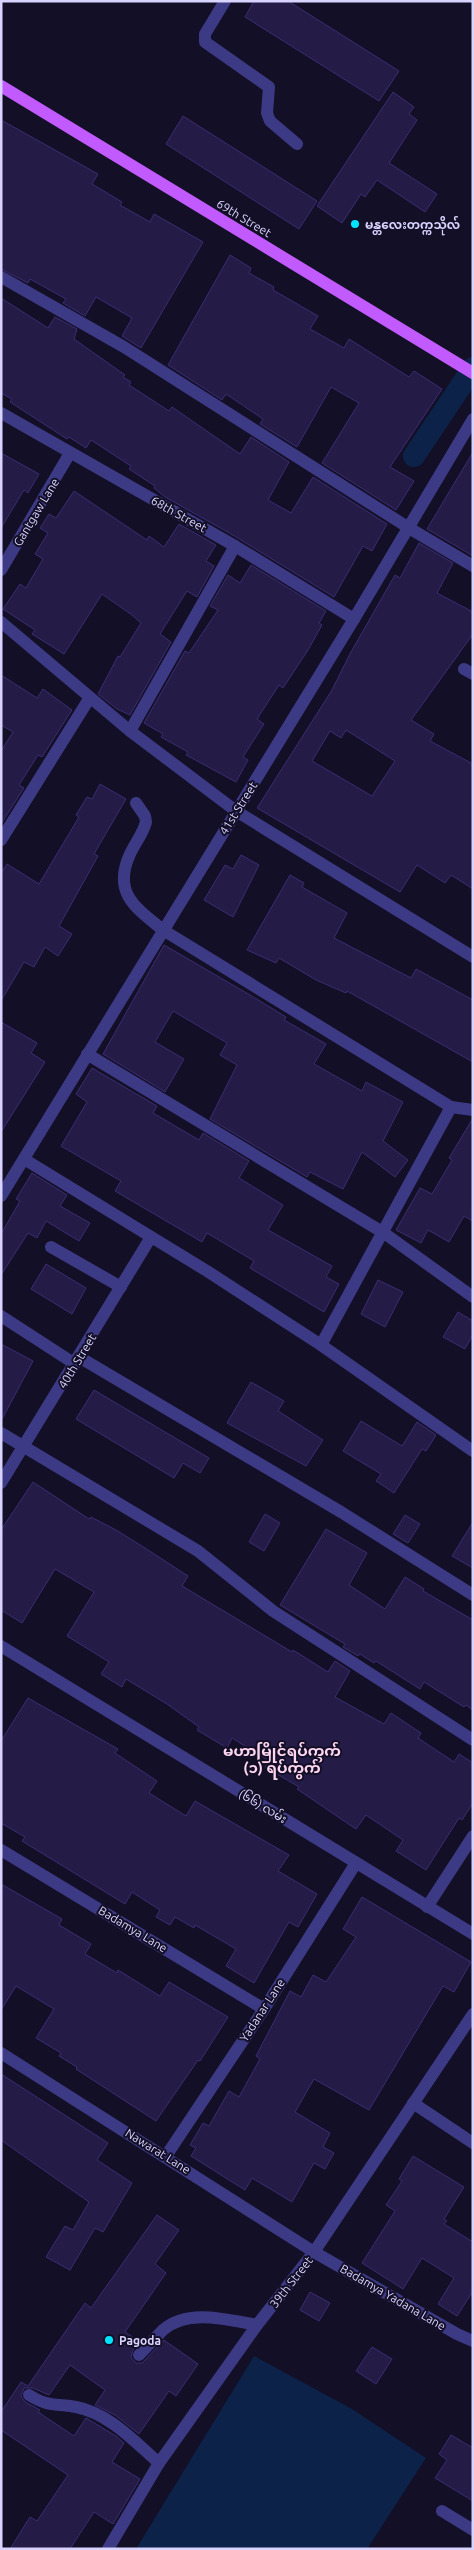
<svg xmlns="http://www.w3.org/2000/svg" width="474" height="2550" font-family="Ubuntu,'Noto Sans Myanmar',sans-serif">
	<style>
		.water { fill: #0c2248 }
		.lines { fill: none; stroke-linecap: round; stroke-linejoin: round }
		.canal { stroke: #0c2248; stroke-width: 22 }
		.building { fill: #241b47; stroke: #3b2d73; fill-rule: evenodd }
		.minor { stroke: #3d3a85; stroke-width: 12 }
		.major { stroke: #c25bff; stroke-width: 12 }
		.poi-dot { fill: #00e5ff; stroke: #130f26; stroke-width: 2 }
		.labels { text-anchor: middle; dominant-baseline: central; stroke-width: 4; stroke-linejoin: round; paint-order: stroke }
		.street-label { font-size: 12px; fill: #d9d4ff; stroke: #130f26 }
		.poi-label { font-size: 12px; font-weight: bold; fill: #d9d4ff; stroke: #130f26; text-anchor: start }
		.quarter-label { font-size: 15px; font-weight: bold; fill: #ffd6f0; stroke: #130f26 }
	</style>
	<rect width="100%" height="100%" fill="#130f26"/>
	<polygon class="water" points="254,2356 352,2409 426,2458 367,2549 136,2549"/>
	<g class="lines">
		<polyline class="canal" points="414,456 473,368"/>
	</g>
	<g class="building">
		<polygon points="254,1 288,1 399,71 379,101 245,17"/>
		<polygon points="393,92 414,107 409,114 417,120 389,163 437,194 425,212 377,180 365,197 361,194 342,223 317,206"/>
		<polygon points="183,116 317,201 299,229 166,144"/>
		<polygon points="1,120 98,174 92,184 122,202 120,205 150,222 154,214 203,242 141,348 122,336 132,318 96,297 85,316 63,303 66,299 30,279 28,283 1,269"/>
		<polygon points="230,255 251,268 249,273 274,287 273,290 318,316 310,329 344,348 349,339 409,377 414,371 442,389 390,467 414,481 396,510 322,463 359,403 331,387 297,447 260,424 263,419 226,394 222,400 168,365"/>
		<polygon points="1,298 48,328 55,317 77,329 74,339 125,375 123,377 131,382 129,385 169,411 172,407 240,454 251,437 289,462 268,500 291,513 313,477 387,524 372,551 363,546 334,597 231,534 165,497 154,488 155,486 129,469 131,466 91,440 86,448 69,437 67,439 10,402 12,399 1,393"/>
		<polygon points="473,452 473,556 427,529"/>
		<polygon points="1,453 39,474 28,493 24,490 1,528"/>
		<polygon points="74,491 147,540 149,536 164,547 179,524 216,545 206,561 214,566 197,597 187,591 160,634 171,642 130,715 117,709 98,694 118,656 120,657 141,623 132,615 102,594 64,654 32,634 35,630 3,609 20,584 26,588 43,559 35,554 48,533 40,528 49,514 56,518"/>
		<path d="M419 543 453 563 437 593 473 612V634L411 720 434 734 430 741 473 764V889L451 875 445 883 417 865 400 892 257 808 332 690 351 652 395 575 400 578ZM346 730 395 761 372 796 312 761 330 731 341 738Z"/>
		<polygon points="251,565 326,611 319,623 322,625 308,650 283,688 279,685 257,719 264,724 243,757 248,760 236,782 186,755 188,752 161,737 163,734 144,723 185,651 189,653 218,610 210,606 228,575 240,583"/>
		<polygon points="1,675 37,698 43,689 72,710 42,757 38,755 19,785 24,788 1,824 1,751 13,732 1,725"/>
		<polygon points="100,784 126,799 94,854 98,856 59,926 72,934 58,956 45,947 34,967 24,962 1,1001 1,873 7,864 39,884 79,817 76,815 87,797 92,799"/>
		<polygon points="241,855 259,865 233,917 204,900 225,865 233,869"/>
		<polygon points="290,875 304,883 302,887 347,913 334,938 411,978 416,969 473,1000 473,1062 347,991 346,993 316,980 279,958 276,963 247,950"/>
		<polygon points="164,945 250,995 286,1017 284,1020 326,1044 314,1064 362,1091 366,1082 403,1102 383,1141 408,1160 395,1177 362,1152 343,1189 310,1172 307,1177 210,1119 237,1065 220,1055 227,1043 173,1011 155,1042 184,1059 165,1092 103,1054"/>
		<polygon points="1,1022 37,1043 31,1053 45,1062 1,1132"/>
		<polygon points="92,1068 157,1106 153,1113 199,1140 203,1133 249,1161 239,1178 283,1205 268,1230 332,1266 326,1277 339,1284 324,1312 250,1268 254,1261 207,1233 202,1242 115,1191 121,1181 61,1146 87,1102 76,1094"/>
		<polygon points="473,1118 473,1221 464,1216 449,1242 428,1230 421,1243 396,1230 420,1188 432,1194 452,1160 449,1158"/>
		<polygon points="32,1173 67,1195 60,1206 90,1223 79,1241 46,1221 37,1238 28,1233 1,1275 1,1234 20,1201 16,1199"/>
		<polygon points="46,1264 86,1288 72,1314 31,1289"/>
		<polygon points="378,1280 403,1292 385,1327 361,1314"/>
		<polygon points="458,1312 473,1321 473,1334 465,1349 443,1337"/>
		<polygon points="1,1344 33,1361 1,1421"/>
		<polygon points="251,1382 284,1401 278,1411 323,1440 306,1466 227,1423"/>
		<polygon points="94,1390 209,1458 200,1473 183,1463 174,1478 76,1419"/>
		<polygon points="361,1421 402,1446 417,1422 436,1435 426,1451 422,1449 394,1493 376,1481 381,1474 343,1451"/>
		<polygon points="33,1482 89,1519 91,1517 116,1530 145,1548 188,1576 182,1586 292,1652 293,1650 328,1672 335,1661 350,1671 335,1697 384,1724 391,1713 421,1733 418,1738 454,1762 459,1754 473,1763 473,1803 462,1820 459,1818 426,1870 396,1851 403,1840 366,1815 356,1829 297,1789 299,1787 265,1767 269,1761 232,1738 227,1748 197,1730 199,1727 167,1704 126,1679 122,1687 101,1674 109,1662 67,1636 94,1592 55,1569 22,1623 1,1610 1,1530"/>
		<polygon points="265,1514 280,1523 264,1551 249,1542"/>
		<polygon points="405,1515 420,1524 408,1543 393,1534"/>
		<polygon points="473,1522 473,1568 452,1556"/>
		<polygon points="326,1529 367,1553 349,1585 385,1609 405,1577 424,1589 423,1591 473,1620 473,1710 466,1705 464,1707 424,1682 420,1689 376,1661 374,1663 360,1654 358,1656 343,1647 345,1644 280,1605"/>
		<polygon points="28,1698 118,1749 115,1753 157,1781 149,1793 186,1816 195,1801 289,1855 278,1871 317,1894 298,1927 289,1922 254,1983 226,1966 236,1949 195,1925 194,1928 175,1917 170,1925 156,1917 160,1910 132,1892 125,1904 22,1841 25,1837 1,1823 1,1741"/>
		<polygon points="1,1884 62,1919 59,1925 91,1944 85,1954 117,1973 118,1970 160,1996 169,1982 228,2017 200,2061 198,2060 156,2121 76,2069 77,2067 59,2056 61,2053 36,2038 54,2009 16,1986 1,2010"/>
		<polygon points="362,1897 471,1962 454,1992 443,1986 369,2110 314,2079 295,2112 330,2133 323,2147 334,2153 325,2169 314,2163 292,2202 252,2178 245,2190 191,2156 196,2148 190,2145 203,2123 209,2126 229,2091 239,2097 260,2059 256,2056 290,1991 301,1997 313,1975 326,1982 356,1937 343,1929"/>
		<polygon points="1,2074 108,2143 97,2160 132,2183 103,2232 95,2228 70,2270 46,2257 65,2226 73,2230 89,2202 1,2140"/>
		<polygon points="413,2156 464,2187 444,2219 447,2221 444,2224 473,2242 473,2291 457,2316 438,2304 454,2278 422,2258 403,2289 362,2263 395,2211 386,2205 402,2181 399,2179"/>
		<polygon points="157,2215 179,2230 155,2264 166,2273 125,2332 140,2342 133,2350 131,2357 136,2363 142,2363 164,2340 198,2364 176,2396 169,2391 139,2434 115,2415 95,2405 105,2390 70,2365 49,2395 33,2388 24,2388 21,2396 25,2402 40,2410 38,2412 74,2436 86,2418 116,2436 124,2443 112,2462 140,2479 113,2524 94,2512 70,2549 10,2549 30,2517 37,2521 68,2475 1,2430 1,2412 21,2382 28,2386 85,2303 91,2308"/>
		<polygon points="310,2292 330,2303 319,2321 300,2310"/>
		<polygon points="372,2347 392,2359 376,2384 356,2371"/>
		<polygon points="451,2435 473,2448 473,2501 435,2478 447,2460 439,2454"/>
	</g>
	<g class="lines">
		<g class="minor">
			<polyline points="225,1 205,34 205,42 269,87 267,113 270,121 297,144"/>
			<polyline points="1,277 124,347 409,528 473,566"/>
			<polyline points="1,413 235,546 354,619"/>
			<polyline points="1,570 70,453"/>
			<polyline points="1,622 130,731 236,811 473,957"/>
			<polyline points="464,669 473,674"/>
			<polyline points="130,731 235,546"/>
			<path d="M136 803 145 816 146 822C143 834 135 843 130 854 112 893 136 908 163 930L451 1107 321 1345"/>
			<polyline points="1,840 89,699"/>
			<polyline points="87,1054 384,1233 473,1297"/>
			<polyline points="451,1107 473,1110"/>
			<polyline points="24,1159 207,1271 321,1345 473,1451"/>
			<polyline points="1,1196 354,619 473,419"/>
			<polyline points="51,1247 121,1287"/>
			<polyline points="1,1316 75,1364"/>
			<polyline points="79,1357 341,1512 473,1595"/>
			<polyline points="1,1433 198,1551 273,1611 473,1740"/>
			<polyline points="1,1483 151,1237"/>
			<polyline points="1,1646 473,1934"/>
			<polyline points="1,1850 264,2009"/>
			<polyline points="427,1907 473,1836"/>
			<polyline points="1,2053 314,2252 457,2334 473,2341"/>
			<polyline points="413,2103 473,2143"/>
			<polyline points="166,2156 264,2009 356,1863"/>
			<path d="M139 2355C147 2347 155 2338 163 2330 188 2308 228 2320 257 2325"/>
			<path d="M29 2395C50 2408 55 2403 76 2407 109 2413 136 2443 159 2463"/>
			<polyline points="442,2511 473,2530"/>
			<polyline points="108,2549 159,2463 257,2325 314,2252 473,2014"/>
		</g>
		<polyline class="major" points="1,86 473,373"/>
	</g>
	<g class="poi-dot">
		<circle cx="355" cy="224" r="5"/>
		<circle cx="109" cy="2340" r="5"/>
	</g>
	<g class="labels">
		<g class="street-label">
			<text transform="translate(244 218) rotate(31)">69th Street</text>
			<text transform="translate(36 512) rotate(-59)">Gantgaw Lane</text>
			<text transform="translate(179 514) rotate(29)">68th Street</text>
			<text transform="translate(238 808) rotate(-58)">41st Street</text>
			<text transform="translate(77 1361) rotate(-59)">40th Street</text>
			<text transform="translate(263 1806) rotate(31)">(၆၆) လမ်း</text>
			<text transform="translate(133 1929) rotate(31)">Badamya Lane</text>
			<text transform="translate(262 2010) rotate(-57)">Yadanar Lane</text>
			<text transform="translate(158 2151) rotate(32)">Nawarat Lane</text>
			<text transform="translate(291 2282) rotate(-52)">39th Street</text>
			<text transform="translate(393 2297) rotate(30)">Badamya Yadana Lane</text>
		</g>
		<g class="poi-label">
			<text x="365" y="224">မန္တလေးတက္ကသိုလ်</text>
			<text x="119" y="2340">Pagoda</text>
		</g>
		<g class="quarter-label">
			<text x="282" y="1750">မဟာမြိုင်ရပ်ကွက်<tspan x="282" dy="17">(၁) ရပ်ကွက်</tspan></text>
		</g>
	</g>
	<rect width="474" height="2550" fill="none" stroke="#d9d4ff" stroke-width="5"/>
</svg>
